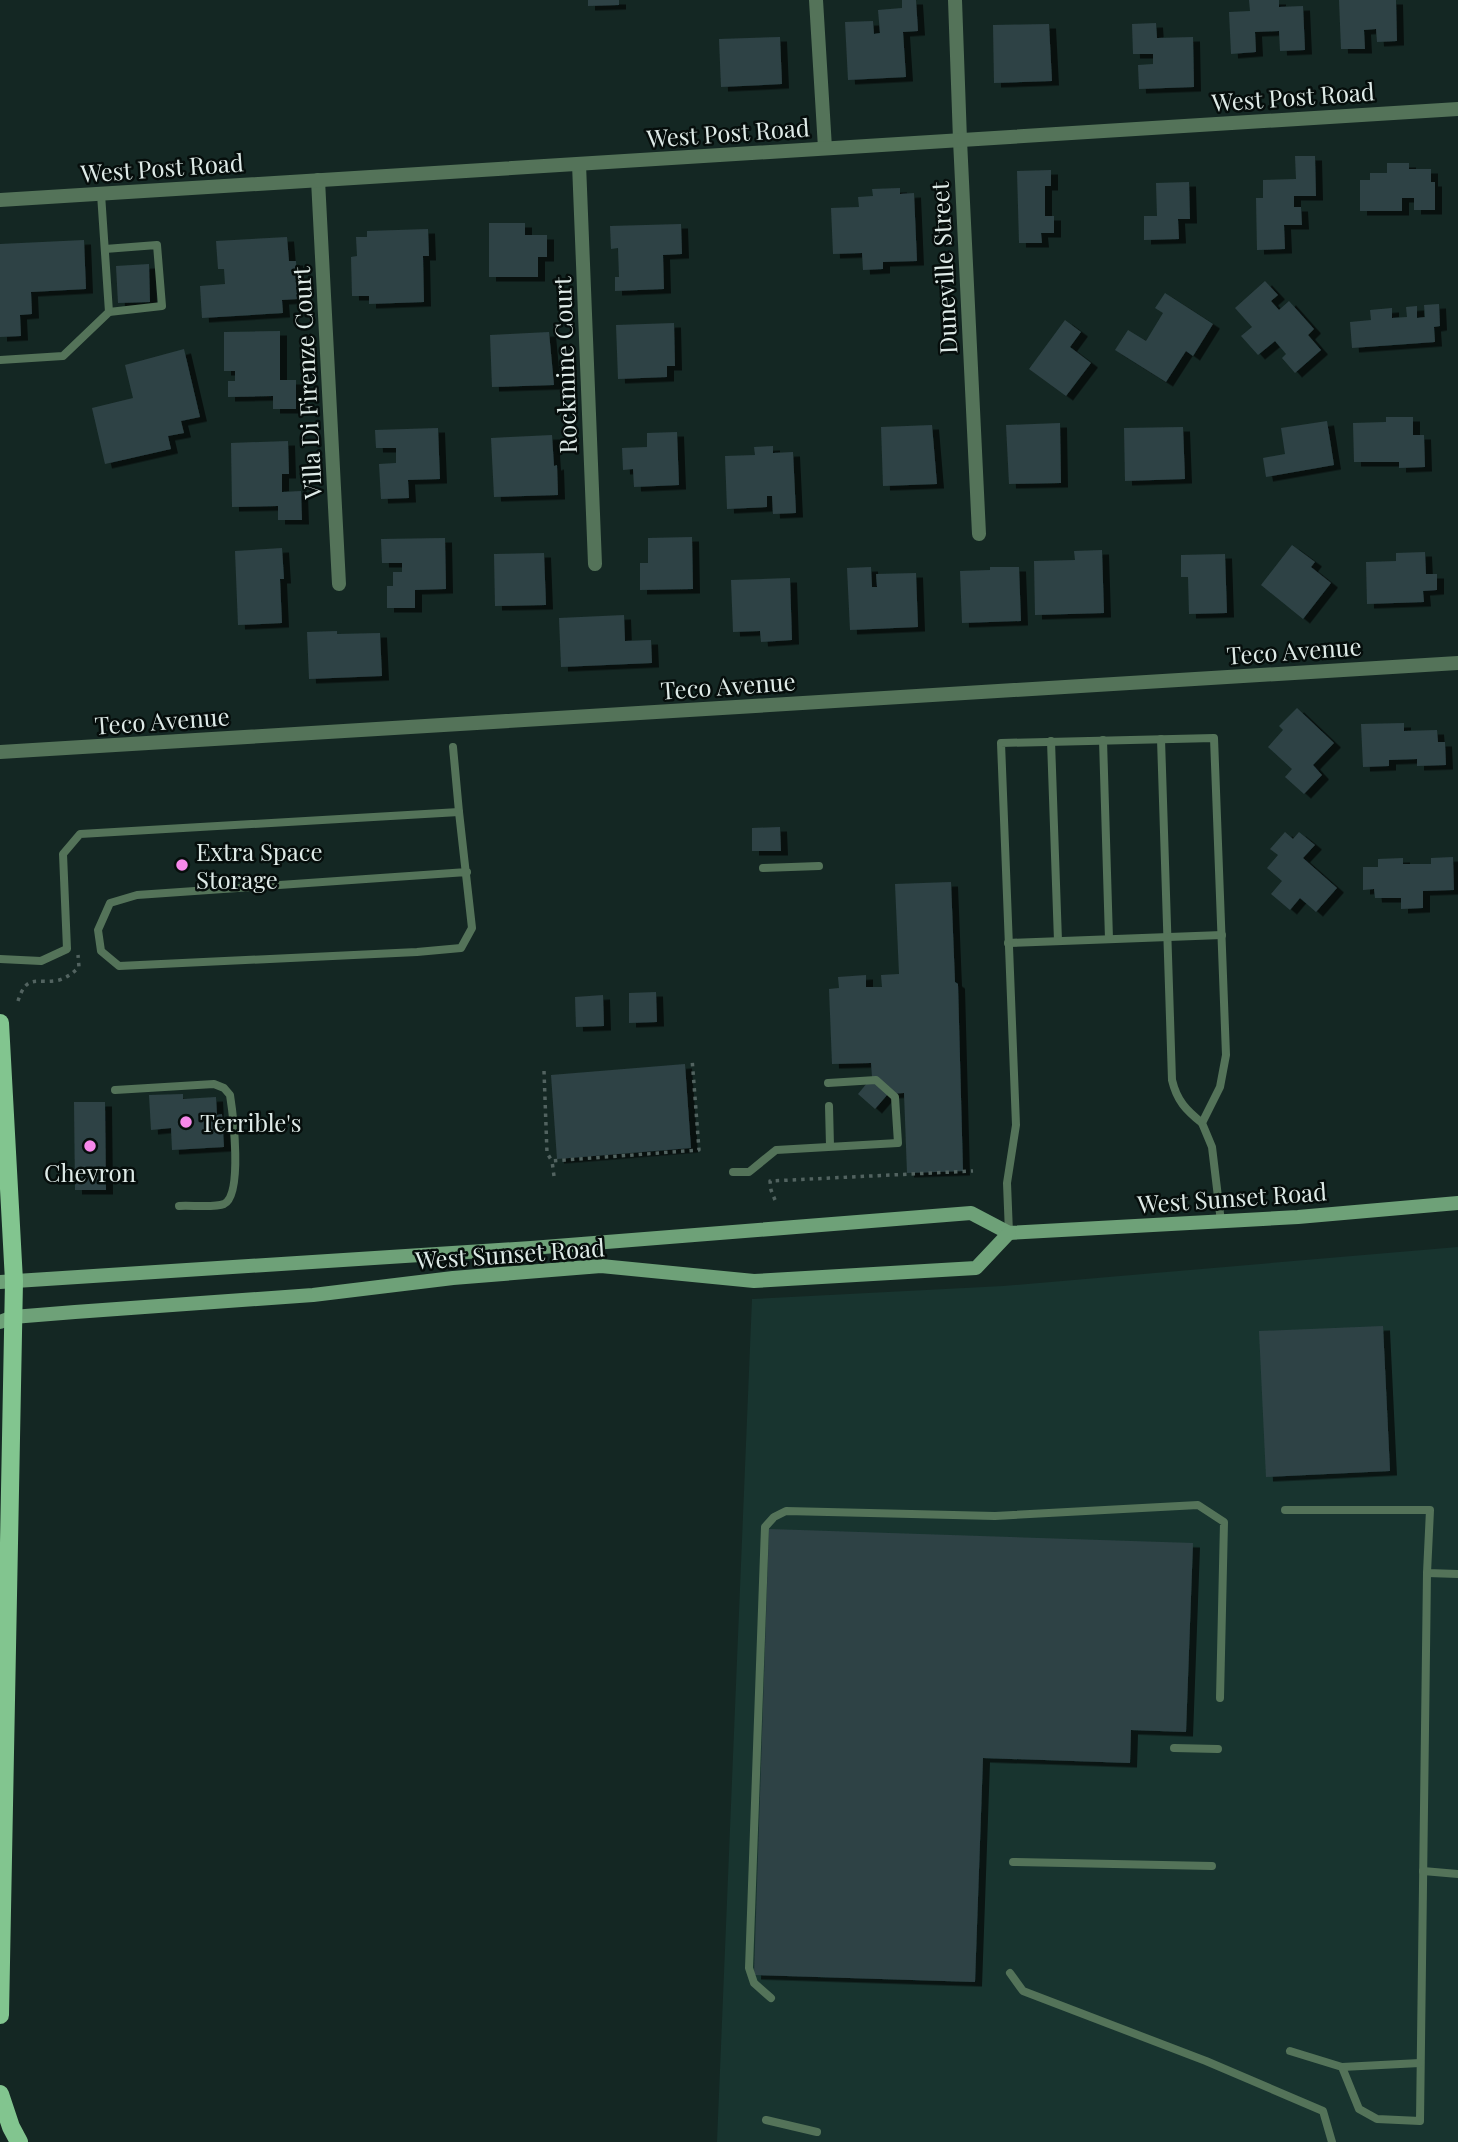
<svg xmlns="http://www.w3.org/2000/svg" width="1458" height="2142" font-family="'Playfair Display',serif">
	<style>
		.built { fill: #18342f }
		.building { fill: #2e4245; filter: url(#shadow) }
		.lines { fill: none; stroke-linecap: round; stroke-linejoin: round }
		.path { stroke: #526360; stroke-width: 3.5; stroke-dasharray: 3.5 5; stroke-linecap: butt }
		.service { stroke: #547359; stroke-width: 8 }
		.minor { stroke: #547359; stroke-width: 14 }
		.secondary { stroke: #6ea178; stroke-width: 14 }
		.primary { stroke: #82c58f; stroke-width: 18 }
		.poi-dot { fill: #f788eb; stroke: #060e0c; stroke-width: 2.5 }
		.labels { text-anchor: middle; dominant-baseline: central; stroke-width: 5; stroke-linejoin: round; paint-order: stroke }
		.street-label { font-size: 24px; fill: #deeae7; stroke: #060e0c }
		.poi-label { font-size: 24px; fill: #deeae7; stroke: #060e0c; text-anchor: start }
	</style>
	<defs>
		<filter id="shadow"><feDropShadow dx="7" dy="4.5" stdDeviation="0" flood-color="#0009"/></filter>
	</defs>
	<rect width="100%" height="100%" fill="#142723"/>
	<polygon class="built" points="1458,1247 1458,2142 717,2142 752,1299 1003,1286"/>
	<g class="building">
		<polygon points="588,0 619,0 619,5 588,6"/>
		<polygon points="902,0 916,0 918,31 903,32 906,77 848,80 845,22 873,21 874,34 880,33 878,10 902,8"/>
		<polygon points="1249,0 1279,0 1279,7 1303,6 1305,50 1280,51 1279,31 1255,32 1256,52 1231,54 1229,12 1250,11"/>
		<polygon points="1339,0 1396,0 1397,41 1377,42 1376,29 1364,30 1365,49 1341,49"/>
		<polygon points="1156,23 1157,38 1193,37 1194,87 1139,89 1138,65 1153,64 1153,54 1133,54 1132,24"/>
		<polygon points="1049,24 1052,81 994,83 993,25"/>
		<polygon points="780,37 782,84 721,87 719,39"/>
		<polygon points="1295,156 1315,156 1316,196 1294,196 1294,207 1301,207 1302,225 1284,225 1285,249 1257,250 1256,198 1263,198 1263,180 1296,179"/>
		<polygon points="1387,163 1409,163 1409,169 1431,169 1431,182 1435,182 1435,210 1414,210 1414,198 1402,198 1402,211 1360,211 1360,180 1370,180 1370,173 1387,173"/>
		<polygon points="1051,170 1051,186 1045,186 1045,216 1054,216 1054,233 1041,233 1042,243 1019,243 1017,171"/>
		<polygon points="1189,182 1190,219 1178,219 1179,239 1144,240 1144,216 1157,216 1156,183"/>
		<polygon points="900,188 900,194 914,193 917,261 883,262 883,269 863,270 862,253 833,254 831,208 859,207 858,197 873,196 872,189"/>
		<polygon points="489,223 525,223 525,235 547,235 547,257 538,257 538,277 489,277"/>
		<polygon points="681,224 682,254 663,255 664,289 615,291 615,277 619,277 618,248 611,249 610,226"/>
		<polygon points="428,229 429,256 423,256 424,302 369,304 369,296 352,296 351,257 357,256 356,237 367,237 367,231"/>
		<polygon points="287,237 289,261 296,261 298,299 282,300 283,313 202,318 200,286 225,284 224,269 218,269 216,241"/>
		<polygon points="84,240 86,289 31,292 32,314 20,315 21,336 0,337 0,244"/>
		<polygon points="149,264 150,302 118,303 116,266"/>
		<polygon points="1265,281 1278,295 1271,301 1279,310 1289,301 1314,329 1308,335 1321,350 1295,373 1282,358 1286,354 1275,341 1258,355 1241,336 1252,327 1235,308"/>
		<polygon points="1165,293 1213,324 1193,356 1186,351 1166,382 1115,350 1128,330 1146,341 1163,313 1155,308"/>
		<polygon points="1439,304 1440,326 1434,327 1435,342 1352,348 1350,322 1371,320 1370,310 1392,308 1392,318 1407,317 1406,307 1417,306 1417,318 1425,317 1424,305"/>
		<polygon points="1065,320 1081,332 1070,347 1091,363 1066,396 1029,369"/>
		<polygon points="674,323 675,366 667,366 667,377 618,379 616,325"/>
		<polygon points="280,331 280,380 296,380 296,409 273,409 273,396 228,397 228,381 235,381 235,371 224,371 224,332"/>
		<polygon points="549,332 554,385 492,387 490,335"/>
		<polygon points="184,349 200,417 181,421 184,433 168,436 171,449 105,464 92,408 133,398 125,365"/>
		<polygon points="1386,417 1413,417 1413,435 1424,435 1425,467 1399,468 1399,462 1354,462 1353,423 1386,422"/>
		<polygon points="1327,421 1334,465 1266,477 1263,458 1285,454 1281,428"/>
		<polygon points="1060,423 1061,483 1009,484 1006,425"/>
		<polygon points="932,425 937,484 883,486 881,427"/>
		<polygon points="1183,427 1185,479 1125,481 1124,428"/>
		<polygon points="438,428 440,479 408,480 409,498 381,499 379,464 396,463 396,448 376,448 375,430"/>
		<polygon points="677,432 679,485 634,487 633,469 623,470 622,448 647,447 647,433"/>
		<polygon points="552,435 554,466 557,465 558,495 494,497 491,438"/>
		<polygon points="288,441 289,474 282,474 282,492 301,491 302,520 278,520 278,506 232,507 231,443"/>
		<polygon points="773,446 773,453 793,452 796,513 773,514 772,496 767,496 767,507 727,509 725,456 755,455 754,447"/>
		<polygon points="692,537 693,589 640,590 640,563 648,563 648,538"/>
		<polygon points="445,538 446,589 415,590 415,608 387,608 387,586 393,586 393,572 402,572 402,563 382,563 381,539"/>
		<polygon points="1292,545 1315,562 1311,567 1331,583 1303,619 1261,585"/>
		<polygon points="282,548 284,579 280,579 282,623 238,625 235,551"/>
		<polygon points="1102,550 1104,613 1035,615 1034,561 1075,560 1074,551"/>
		<polygon points="1425,552 1426,574 1437,574 1437,590 1423,591 1424,602 1367,604 1366,562 1396,561 1396,553"/>
		<polygon points="544,553 546,605 495,606 494,554"/>
		<polygon points="1225,554 1227,613 1189,614 1188,577 1181,577 1181,555"/>
		<polygon points="871,567 872,587 877,587 876,574 916,573 918,627 850,630 847,568"/>
		<polygon points="990,567 1019,567 1021,621 962,623 960,571 990,570"/>
		<polygon points="790,578 792,640 761,642 760,631 733,632 731,580"/>
		<polygon points="624,615 625,641 651,640 652,663 561,667 559,618"/>
		<polygon points="337,631 337,634 380,633 382,676 309,679 307,632"/>
		<polygon points="1297,708 1334,743 1313,765 1322,775 1304,794 1285,777 1292,769 1268,747 1283,730 1279,726"/>
		<polygon points="1404,723 1404,731 1437,730 1438,742 1445,742 1446,765 1417,766 1417,759 1389,760 1389,766 1363,767 1361,724"/>
		<polygon points="780,827 781,851 752,851 752,828"/>
		<polygon points="1285,832 1293,839 1299,832 1315,845 1303,858 1337,888 1316,912 1300,898 1290,910 1271,894 1282,881 1267,868 1278,855 1270,849"/>
		<polygon points="1453,857 1454,890 1423,891 1423,908 1401,909 1401,898 1375,898 1374,889 1363,890 1363,867 1378,867 1378,859 1403,858 1403,864 1431,864 1431,858"/>
		<polygon points="951,882 955,982 958,984 963,1171 907,1173 904,1093 888,1094 875,1109 858,1094 872,1077 871,1063 832,1064 829,989 839,988 838,977 866,975 866,987 882,987 881,975 899,974 895,884"/>
		<polygon points="656,992 657,1022 629,1023 629,993"/>
		<polygon points="603,995 604,1026 576,1027 575,997"/>
		<polygon points="685,1064 691,1148 557,1159 551,1075"/>
		<polygon points="183,1094 183,1099 216,1097 217,1115 222,1114 224,1147 172,1150 171,1128 151,1130 149,1095"/>
		<polygon points="74,1102 105,1102 106,1190 75,1190"/>
		<polygon points="1383,1326 1390,1471 1266,1477 1259,1331"/>
		<polygon points="769,1529 1193,1543 1186,1732 1131,1730 1130,1763 983,1758 975,1982 754,1975"/>
	</g>
	<g class="lines">
		<g class="path">
			<path d="M18 1001C27 972 38 985 59 980 68 977 73 973 79 967L78 955"/>
			<polyline points="544,1071 547,1153 552,1161"/>
			<polyline points="554,1176 552,1161 699,1150 692,1058"/>
			<polyline points="775,1200 771,1190 770,1181 973,1171"/>
		</g>
		<g class="service">
			<polyline points="105,249 157,245 162,306 109,312"/>
			<polyline points="0,360 63,356 109,312 101,194"/>
			<path d="M1161 739 1172 1080C1177 1101 1186 1110 1202 1123"/>
			<polyline points="1103,740 1109,939"/>
			<polyline points="1051,741 1058,941"/>
			<polyline points="453,747 459,812"/>
			<polyline points="763,868 819,866"/>
			<polyline points="1008,943 1222,935"/>
			<polyline points="0,959 41,961 67,949 63,854 80,834 459,812 472,928 461,948 417,952 119,966 101,951 98,930 110,903 137,895 467,872"/>
			<path d="M115 1090 214 1084 224 1088 230 1095C233 1114 243 1195 224 1204 215 1208 190 1205 179 1206"/>
			<polyline points="829,1106 830,1146"/>
			<polyline points="733,1172 749,1172 776,1150 898,1143 895,1097 876,1080 828,1083"/>
			<polyline points="1009,1233 1007,1183 1016,1125 1001,743 1214,738 1226,1055 1220,1087 1202,1123 1212,1147 1221,1222"/>
			<polyline points="1285,1510 1430,1510 1427,1573 1458,1574"/>
			<polyline points="1174,1748 1218,1749"/>
			<polyline points="1013,1862 1212,1866"/>
			<polyline points="1423,1871 1458,1874"/>
			<polyline points="1010,1973 1023,1991 1206,2061 1323,2111 1332,2142"/>
			<polyline points="771,1998 754,1983 749,1968 765,1527 774,1517 786,1511 995,1516 1198,1505 1224,1522 1220,1698"/>
			<polyline points="1290,2051 1342,2067 1359,2109 1377,2119 1420,2121 1427,1573"/>
			<polyline points="1342,2067 1420,2063"/>
			<polyline points="766,2120 817,2132"/>
		</g>
		<g class="minor">
			<polyline points="816,0 825,148"/>
			<polyline points="955,0 960,140 979,534"/>
			<polyline points="579,164 595,564"/>
			<polyline points="318,180 339,584"/>
			<polyline points="0,200 1458,109"/>
			<polyline points="0,752 1458,663"/>
		</g>
		<g class="secondary">
			<polyline points="0,1282 531,1248 971,1213 1009,1233 1298,1217 1458,1203"/>
			<polyline points="0,1322 13,1317 75,1312 313,1295 453,1278 601,1266 754,1281 976,1268 1009,1233"/>
		</g>
		<g class="primary">
			<polyline points="0,1023 14,1281 0,2015"/>
			<polyline points="0,2094 11,2127 19,2142"/>
		</g>
	</g>
	<g class="poi-dot">
		<circle cx="182" cy="865" r="7"/>
		<circle cx="186" cy="1122" r="7"/>
		<circle cx="90" cy="1146" r="7"/>
	</g>
	<g class="labels">
		<g class="street-label">
			<text transform="translate(1293 96) rotate(-4)">West Post Road</text>
			<text transform="translate(728 132) rotate(-4)">West Post Road</text>
			<text transform="translate(162 167) rotate(-4)">West Post Road</text>
			<text transform="translate(943 268) rotate(-93)">Duneville Street</text>
			<text transform="translate(564 365) rotate(-92)">Rockmine Court</text>
			<text transform="translate(306 383) rotate(-93)">Villa Di Firenze Court</text>
			<text transform="translate(1294 650) rotate(-4)">Teco Avenue</text>
			<text transform="translate(728 685) rotate(-4)">Teco Avenue</text>
			<text transform="translate(162 720) rotate(-4)">Teco Avenue</text>
			<text transform="translate(1232 1197) rotate(-4)">West Sunset Road</text>
			<text transform="translate(510 1253) rotate(-4)">West Sunset Road</text>
		</g>
		<g class="poi-label">
			<text x="196" y="851">Extra Space<tspan x="196" dy="28">Storage</tspan></text>
			<text x="200" y="1122">Terrible's</text>
			<text x="90" y="1172" text-anchor="middle">Chevron</text>
		</g>
	</g>
</svg>
